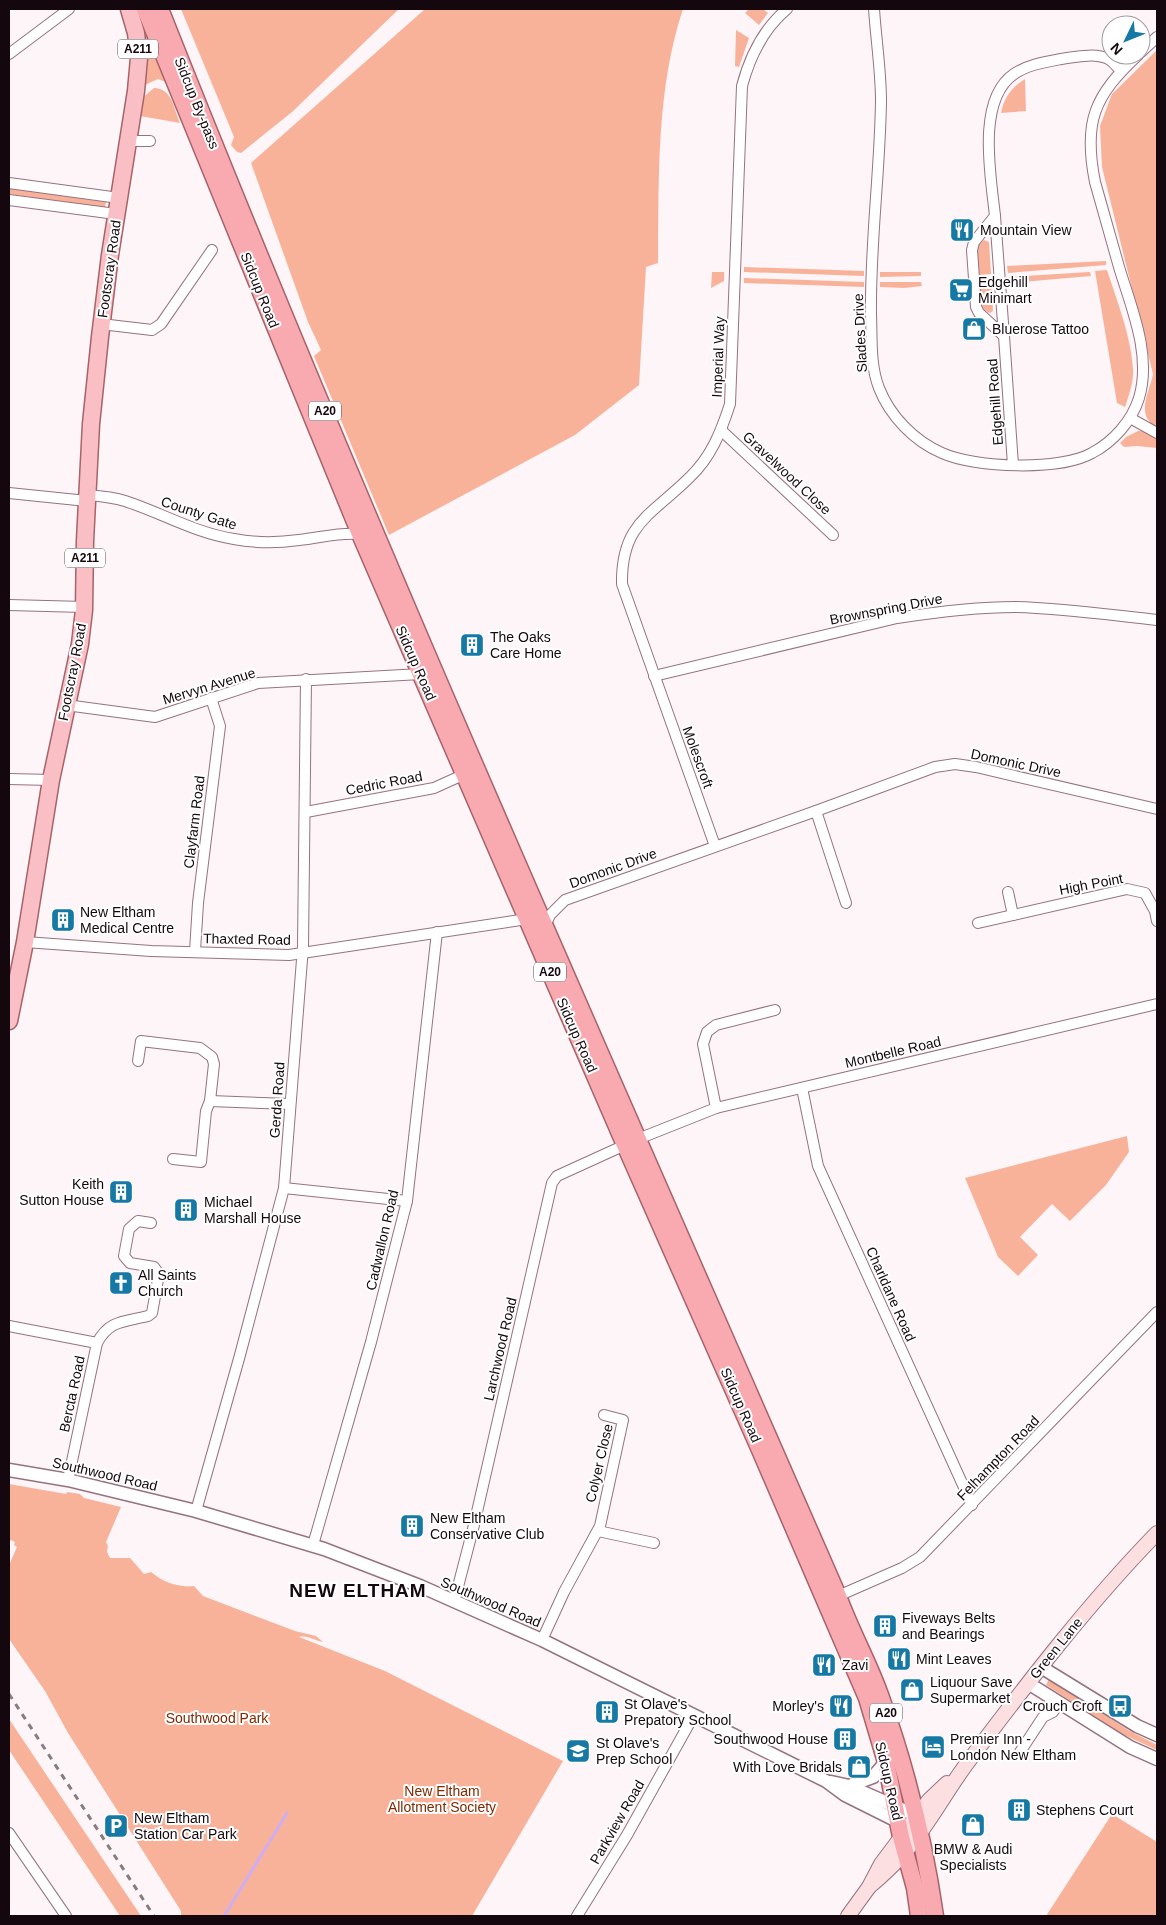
<svg xmlns="http://www.w3.org/2000/svg" width="1166" height="1925" font-family="Helvetica,sans-serif">
	<style>
		.green { fill: #f9b29a }
		.lines { fill: none; stroke-linecap: round; stroke-linejoin: round }
		.stream { stroke: #ceaef2; stroke-width: 3 }
		.minor-casing { stroke: #967281; stroke-width: 12 }
		.tertiary-casing { stroke: #967281; stroke-width: 15 }
		.secondary-casing { stroke: #967281; stroke-width: 16 }
		.primary-casing { stroke: #a7636a; stroke-width: 19 }
		.trunk-casing { stroke: #a7636a; stroke-width: 19 }
		.minor { stroke: #fff; stroke-width: 10 }
		.tertiary { stroke: #fff; stroke-width: 12 }
		.secondary { stroke: #fcdfe1; stroke-width: 14 }
		.primary { stroke: #fabfc4; stroke-width: 16 }
		.trunk { stroke: #f8aab0; stroke-width: 16 }
		.rail { stroke: #877d81; stroke-width: 3; stroke-dasharray: 6 6; stroke-linecap: butt }
		.labels { text-anchor: middle; dominant-baseline: central; stroke-width: 4; stroke-linejoin: round; paint-order: stroke }
		.shield { fill: #fff; stroke: #5a5156; stroke-width: 1 }
		.shield-label { font-size: 12px; font-weight: bold; fill: #14070d }
		.street-label { font-size: 14px; fill: #14070d; stroke: #fff }
		.poi-label { font-size: 14px; fill: #14070d; stroke: #fff; text-anchor: start }
		.park-label { font-size: 14px; fill: #812800; stroke: #fff }
		.district-label { font-size: 19px; font-weight: bold; letter-spacing: 1px; fill: #14070d; stroke: #fff }
	</style>
	<rect width="100%" height="100%" fill="#fdf5f8"/>
	<g class="green">
		<polygon points="181,9 399,9 292,112 241,153 237,152 231,145 234,137"/>
		<path d="M425 9H683C656 90 659 178 658 263L646 267 639 385 575 435 389 535 314 356 321 350 308 322 251 163Z"/>
		<polygon points="749,9 763,9 768,13 759,25 745,13"/>
		<path d="M143 21 168 83 158 79 145 85C149 59 149 47 143 21Z"/>
		<polygon points="736,30 749,38 739,67 735,66"/>
		<path d="M1157 50V428C1135 415 1149 394 1153 374L1102 167 1100 126 1112 94Z"/>
		<path d="M1025 79 1026 111 1001 113C1004 97 1012 87 1025 79Z"/>
		<path d="M154 88C172 88 174 109 180 123L140 116 141 99Z"/>
		<polygon points="9,188 106,202 105,208 9,194"/>
		<polygon points="984,240 989,242 991,274 978,275 977,246"/>
		<polygon points="1106,261 1106,265 1008,273 1007,266"/>
		<polygon points="744,267 864,271 864,276 744,272"/>
		<path d="M1107 270C1117 301 1131 336 1133 369 1134 381 1129 395 1125 407L1117 403 1095 271Z"/>
		<polygon points="712,272 724,272 724,281 711,288"/>
		<polygon points="880,272 921,272 921,276 880,277"/>
		<polygon points="1090,272 1091,276 1009,283 1008,277"/>
		<polygon points="744,278 864,282 864,287 744,283"/>
		<path d="M978 278H991L993 311 990 313C977 309 979 290 978 278Z"/>
		<polygon points="880,282 921,282 922,286 904,288 880,287"/>
		<polygon points="1138,431 1146,431 1157,437 1157,448 1137,446 1124,447 1120,443 1126,437"/>
		<polygon points="1127,1136 1129,1152 1106,1185 1070,1221 1052,1204 1020,1237 1038,1255 1018,1276 998,1257 965,1178"/>
		<path d="M9 1484 66 1494 67 1492 80 1494 84 1498 121 1507 106 1542 108 1546 107 1552 110 1558H130L144 1574 151 1572C163 1582 179 1588 194 1586L203 1596 295 1631 316 1636 323 1642C315 1641 308 1635 299 1637L385 1671 563 1761 472 1916H181V1911L68 1733 45 1691 9 1639V1565L17 1547 14 1545 15 1542 11 1540 9 1543Z"/>
		<polygon points="1049,1679 1128,1730 1157,1745 1157,1750 1122,1734 1046,1685"/>
		<polygon points="9,1719 141,1916 120,1916 9,1750"/>
		<polygon points="1112,1814 1157,1842 1157,1916 1046,1916"/>
	</g>
	<g class="lines">
		<g class="stream">
			<polyline points="270,1841 287,1813"/>
			<polyline points="224,1916 268,1844"/>
		</g>
		<defs>
			<g id="minor">
				<path d="M874 9C876 39 881 71 881 101 880 172 870 243 871 314 872 339 870 365 879 388 890 416 914 441 942 453 975 468 1060 471 1092 453 1113 442 1132 421 1139 398 1152 355 1131 307 1119 267 1111 238 1103 210 1095 182 1083 122 1094 96 1138 55"/>
				<polyline points="1141,52 1157,37"/>
				<polyline points="9,54 69,9"/>
				<polyline points="128,141 150,141"/>
				<polyline points="9,183 119,198"/>
				<polyline points="9,200 116,214"/>
				<path d="M995 216C991 177 976 100 1014 74 1027 65 1045 62 1061 59 1074 57 1097 52 1110 60 1114 63 1117 67 1121 71"/>
				<polygon points="995,216 1004,336 979,313 976,307 972,250 974,242"/>
				<polyline points="101,324 152,330 161,324 212,250"/>
				<polyline points="1004,336 1013,465"/>
				<polyline points="1130,418 1157,433"/>
				<polyline points="722,431 833,535"/>
				<polyline points="9,493 87,501"/>
				<path d="M87 495C100 496 113 497 125 501 162 513 195 533 234 539 255 543 277 543 299 540 320 538 338 532 360 534"/>
				<polyline points="9,605 84,607"/>
				<path d="M654 676 897 618C936 612 975 607 1015 607 1063 608 1110 615 1157 620"/>
				<polyline points="66,705 155,717 258,683 421,674"/>
				<polyline points="9,779 51,780"/>
				<polyline points="816,811 846,903"/>
				<polyline points="306,812 434,788 465,774"/>
				<path d="M715 846 622 584C621 523 652 515 690 477 711 457 721 432 730 404L742 86C750 56 763 29 787 9"/>
				<polyline points="1008,892 1013,915"/>
				<polyline points="978,923 1127,889 1145,893 1155,911 1157,921"/>
				<polyline points="545,926 550,915 565,900 816,811 935,767 955,764 976,767 1157,809"/>
				<polyline points="25,942 151,951 289,955 527,919"/>
				<polyline points="195,951 198,903 220,726 211,698"/>
				<polyline points="138,1061 141,1041 200,1048 212,1057 214,1064 210,1101 206,1111 201,1162 173,1159"/>
				<polyline points="802,1088 818,1166 972,1505"/>
				<polyline points="210,1101 290,1104"/>
				<polyline points="716,1108 703,1044 707,1032 716,1025 775,1010"/>
				<polyline points="638,1139 716,1108 1157,1004"/>
				<polyline points="284,1188 407,1201"/>
				<polyline points="9,1326 97,1343 68,1480"/>
				<path d="M97 1343C109 1320 124 1322 148 1316L152 1313 159 1274 154 1267 130 1263 124 1256 129 1229 138 1221 151 1223"/>
				<polyline points="196,1511 240,1355 284,1188 303,947 306,679"/>
				<polyline points="598,1531 654,1543"/>
				<polyline points="313,1545 371,1342 407,1201 437,932"/>
				<polyline points="838,1596 902,1568 920,1557 1157,1312"/>
				<polyline points="454,1602 474,1525 552,1183 557,1176 625,1145"/>
				<polyline points="542,1640 564,1592 600,1526 623,1420 604,1415"/>
				<polyline points="1020,1752 1043,1717 1053,1712 1059,1703"/>
				<polyline points="9,1833 66,1916"/>
				<polyline points="577,1916 627,1835 694,1715"/>
			</g>
			<g id="tertiary">
				<polyline points="9,1470 68,1480 196,1511 324,1549 420,1586 542,1640 826,1781 845,1795 903,1824"/>
				<polyline points="1041,1667 1137,1726 1157,1735"/>
				<polyline points="1028,1683 1130,1747 1157,1759"/>
				<polyline points="831,1782 849,1786 917,1816"/>
				<polyline points="849,1786 873,1777 886,1762"/>
			</g>
			<g id="secondary">
				<path d="M869 1887C882 1876 894 1865 905 1852 929 1825 946 1791 968 1762 1028 1682 1088 1604 1157 1533"/>
				<polyline points="848,1916 869,1887 881,1864 929,1800 947,1783"/>
			</g>
			<polyline id="primary" points="9,1021 25,942 51,780 80,644 84,610 85,541 91,424 100,337 110,255 136,91 139,58 136,33 129,9"/>
			<g id="trunk">
				<polyline points="145,9 360,534 625,1145 760,1450 867,1698 886,1762 901,1837 915,1888 919,1916"/>
				<path d="M160 9C372 544 608 1069 838 1596 850 1630 868 1661 880 1695 906 1767 924 1840 935 1916"/>
			</g>
		</defs>
		<use href="#minor" class="minor-casing"/>
		<use href="#tertiary" class="tertiary-casing"/>
		<use href="#secondary" class="secondary-casing"/>
		<use href="#primary" class="primary-casing"/>
		<use href="#trunk" class="trunk-casing"/>
		<use href="#minor" class="minor"/>
		<use href="#tertiary" class="tertiary"/>
		<use href="#secondary" class="secondary"/>
		<use href="#primary" class="primary"/>
		<use href="#trunk" class="trunk"/>
		<polyline class="rail" points="9,1694 154,1916"/>
	</g>
	<defs>
		<symbol id="restaurant-square" viewBox="-11 -11 22 22"><rect x="-9" y="-9" width="18" height="18" rx="4" fill="#1678a4" stroke="#fff"/><path d="M-5-6h1v4h1v-4h1v4h1v-4h1v5L-1.5 .5V6h-2V.5L-5-1ZM5-6V6H3V1.5H1.5Q1.5-4 5-6Z" fill="#fff"/></symbol>
		<symbol id="supermarket-square" viewBox="-11 -11 22 22"><rect x="-9" y="-9" width="18" height="18" rx="4" fill="#1678a4" stroke="#fff"/><path d="M-6-5.5h2.5l.6 2H6L4.5 2H-2.5L-4.4-4H-6ZM-1.5 3.2a1.3 1.3 0 1 0 .1 0ZM3 3.2a1.3 1.3 0 1 0 .1 0Z" fill="#fff"/></symbol>
		<symbol id="shop-square" viewBox="-11 -11 22 22"><rect x="-9" y="-9" width="18" height="18" rx="4" fill="#1678a4" stroke="#fff"/><path d="M-5-2.5h2.3a2.7 3.5 0 0 1 5.4 0H5L5.5 6h-11ZM-1.5-2.5h3a1.5 2.3 0 0 0-3 0Z" fill="#fff"/></symbol>
		<symbol id="building-square" viewBox="-11 -11 22 22"><rect x="-9" y="-9" width="18" height="18" rx="4" fill="#1678a4" stroke="#fff"/><path d="M-4-6H4V6H1V3H-1V6H-4ZM-2.5-4.3h1.7v1.8h-1.7ZM.8-4.3h1.7v1.8H.8ZM-2.5-1h1.7V.8h-1.7ZM.8-1h1.7V.8H.8Z" fill="#fff"/></symbol>
		<symbol id="church-square" viewBox="-11 -11 22 22"><rect x="-9" y="-9" width="18" height="18" rx="4" fill="#1678a4" stroke="#fff"/><path d="M-1.2-6h2.4v3.5h3.3v2.4h-3.3V6h-2.4V-.1h-3.3v-2.4h3.3Z" fill="#fff"/></symbol>
		<symbol id="bus-square" viewBox="-11 -11 22 22"><rect x="-9" y="-9" width="18" height="18" rx="4" fill="#1678a4" stroke="#fff"/><path d="M-5-6H5V4H4V6H2V4H-2V6H-4V4H-5ZM-3.5-4V0h7V-4ZM-3.5 1.2v1.5H-2V1.2ZM2 1.2v1.5H3.5V1.2Z" fill="#fff"/></symbol>
		<symbol id="hotel-square" viewBox="-11 -11 22 22"><rect x="-9" y="-9" width="18" height="18" rx="4" fill="#1678a4" stroke="#fff"/><path d="M-6-4.5h1.5V1H6V5H4.5V3h-9V5H-6ZM-4 0a1.8 1.8 0 1 1 3.6 0ZM.5 0V-2.5h3Q6-2.5 6 0Z" fill="#fff"/></symbol>
		<symbol id="school-square" viewBox="-11 -11 22 22"><rect x="-9" y="-9" width="18" height="18" rx="4" fill="#1678a4" stroke="#fff"/><path d="M0-5L7-2L0 1L-7-2ZM-4 1L0 2.5L4 1V4Q0 6-4 4Z" fill="#fff"/></symbol>
		<symbol id="parking-square" viewBox="-11 -11 22 22"><rect x="-9" y="-9" width="18" height="18" rx="4" fill="#1678a4" stroke="#fff"/><path d="M-3.5-5.5H1a3.5 3.5 0 0 1 0 7H-1V5.5H-3.5ZM-1-3.4V-.6H.8a1.4 1.4 0 0 0 0-2.8Z" fill="#fff"/></symbol>
	</defs>
	<g fill-rule="evenodd">
		<use href="#restaurant-square" x="948" y="216" width="28" height="28"/>
		<use href="#supermarket-square" x="947" y="276" width="28" height="28"/>
		<use href="#shop-square" x="960" y="315" width="28" height="28"/>
		<use href="#building-square" x="458" y="631" width="28" height="28"/>
		<use href="#building-square" x="49" y="906" width="28" height="28"/>
		<use href="#building-square" x="107" y="1178" width="28" height="28"/>
		<use href="#building-square" x="172" y="1196" width="28" height="28"/>
		<use href="#church-square" x="107" y="1269" width="28" height="28"/>
		<use href="#building-square" x="398" y="1512" width="28" height="28"/>
		<use href="#building-square" x="871" y="1612" width="28" height="28"/>
		<use href="#restaurant-square" x="885" y="1645" width="28" height="28"/>
		<use href="#restaurant-square" x="810" y="1651" width="28" height="28"/>
		<use href="#shop-square" x="898" y="1676" width="28" height="28"/>
		<use href="#restaurant-square" x="827" y="1692" width="28" height="28"/>
		<use href="#bus-square" x="1106" y="1692" width="28" height="28"/>
		<use href="#building-square" x="593" y="1698" width="28" height="28"/>
		<use href="#building-square" x="831" y="1725" width="28" height="28"/>
		<use href="#hotel-square" x="919" y="1733" width="28" height="28"/>
		<use href="#school-square" x="564" y="1737" width="28" height="28"/>
		<use href="#shop-square" x="845" y="1753" width="28" height="28"/>
		<use href="#building-square" x="1005" y="1796" width="28" height="28"/>
		<use href="#shop-square" x="959" y="1811" width="28" height="28"/>
		<use href="#parking-square" x="102" y="1812" width="28" height="28"/>
	</g>
	<g class="labels">
		<g class="shield">
			<rect x="118" y="39.5" width="40" height="19" rx="4"/>
			<rect x="309" y="401.5" width="32" height="19" rx="4"/>
			<rect x="65" y="548.5" width="40" height="19" rx="4"/>
			<rect x="534" y="962.5" width="32" height="19" rx="4"/>
			<rect x="870" y="1703.5" width="32" height="19" rx="4"/>
		</g>
		<g class="shield-label">
			<text x="138" y="49">A211</text>
			<text x="325" y="411">A20</text>
			<text x="85" y="558">A211</text>
			<text x="550" y="972">A20</text>
			<text x="886" y="1713">A20</text>
		</g>
		<g class="street-label">
			<text transform="translate(197 103) rotate(68)">Sidcup By-pass</text>
			<text transform="translate(109 269) rotate(-82)">Footscray Road</text>
			<text transform="translate(260 290) rotate(68)">Sidcup Road</text>
			<text transform="translate(860 333) rotate(-93)">Slades Drive</text>
			<text transform="translate(718 357) rotate(-88)">Imperial Way</text>
			<text transform="translate(995 402) rotate(-94)">Edgehill Road</text>
			<text transform="translate(787 473) rotate(43)">Gravelwood Close</text>
			<text transform="translate(199 513) rotate(18)">County Gate</text>
			<text transform="translate(886 609) rotate(-11)">Brownspring Drive</text>
			<text transform="translate(416 663) rotate(66)">Sidcup Road</text>
			<text transform="translate(72 672) rotate(-79)">Footscray Road</text>
			<text transform="translate(209 686) rotate(-17)">Mervyn Avenue</text>
			<text transform="translate(698 757) rotate(70)">Molescroft</text>
			<text transform="translate(1016 763) rotate(12)">Domonic Drive</text>
			<text transform="translate(384 783) rotate(-11)">Cedric Road</text>
			<text transform="translate(194 822) rotate(-83)">Clayfarm Road</text>
			<text transform="translate(613 868) rotate(-20)">Domonic Drive</text>
			<text transform="translate(1091 884) rotate(-11)">High Point</text>
			<text transform="translate(247 939) rotate(1)">Thaxted Road</text>
			<text transform="translate(577 1035) rotate(66)">Sidcup Road</text>
			<text transform="translate(893 1052) rotate(-13)">Montbelle Road</text>
			<text transform="translate(277 1100) rotate(-86)">Gerda Road</text>
			<text transform="translate(382 1240) rotate(-77)">Cadwallon Road</text>
			<text transform="translate(891 1294) rotate(66)">Charldane Road</text>
			<text transform="translate(500 1349) rotate(-77)">Larchwood Road</text>
			<text transform="translate(72 1394) rotate(-78)">Bercta Road</text>
			<text transform="translate(741 1405) rotate(66)">Sidcup Road</text>
			<text transform="translate(998 1458) rotate(-46)">Felhampton Road</text>
			<text transform="translate(599 1463) rotate(-77)">Colyer Close</text>
			<text transform="translate(105 1474) rotate(13)">Southwood Road</text>
			<text transform="translate(491 1602) rotate(23)">Southwood Road</text>
			<text transform="translate(1056 1648) rotate(-51)">Green Lane</text>
			<text transform="translate(889 1781) rotate(77)">Sidcup Road</text>
			<text transform="translate(617 1822) rotate(-60)">Parkview Road</text>
		</g>
		<g class="poi-label">
			<text x="980" y="230">Mountain View</text>
			<text x="978" y="282">Edgehill<tspan x="978" dy="16">Minimart</tspan></text>
			<text x="992" y="329">Bluerose Tattoo</text>
			<text x="490" y="637">The Oaks<tspan x="490" dy="16">Care Home</tspan></text>
			<text x="80" y="912">New Eltham<tspan x="80" dy="16">Medical Centre</tspan></text>
			<text x="104" y="1184" text-anchor="end">Keith<tspan x="104" dy="16">Sutton House</tspan></text>
			<text x="204" y="1202">Michael<tspan x="204" dy="16">Marshall House</tspan></text>
			<text x="138" y="1275">All Saints<tspan x="138" dy="16">Church</tspan></text>
			<text x="430" y="1518">New Eltham<tspan x="430" dy="16">Conservative Club</tspan></text>
			<text x="902" y="1618">Fiveways Belts<tspan x="902" dy="16">and Bearings</tspan></text>
			<text x="916" y="1659">Mint Leaves</text>
			<text x="842" y="1665">Zavi</text>
			<text x="930" y="1682">Liquour Save<tspan x="930" dy="16">Supermarket</tspan></text>
			<text x="624" y="1704">St Olave's<tspan x="624" dy="16">Prepatory School</tspan></text>
			<text x="824" y="1706" text-anchor="end">Morley's</text>
			<text x="1102" y="1706" text-anchor="end">Crouch Croft</text>
			<text x="828" y="1739" text-anchor="end">Southwood House</text>
			<text x="950" y="1739">Premier Inn -<tspan x="950" dy="16">London New Eltham</tspan></text>
			<text x="596" y="1743">St Olave's<tspan x="596" dy="16">Prep School</tspan></text>
			<text x="842" y="1767" text-anchor="end">With Love Bridals</text>
			<text x="1036" y="1810">Stephens Court</text>
			<text x="134" y="1818">New Eltham<tspan x="134" dy="16">Station Car Park</tspan></text>
			<text x="973" y="1849" text-anchor="middle">BMW &amp; Audi<tspan x="973" dy="16">Specialists</tspan></text>
		</g>
		<g class="park-label">
			<text x="217" y="1718">Southwood Park</text>
			<text x="442" y="1791">New Eltham<tspan x="442" dy="16">Allotment Society</tspan></text>
		</g>
		<g class="district-label">
			<text x="358" y="1590">NEW ELTHAM</text>
		</g>
	</g>
	<rect width="1166" height="1925" fill="none" stroke="#14070d" stroke-width="20"/>
	<g transform="translate(1126 40) rotate(227)"><circle r="24" fill="#ffffff" stroke="#a19c9e"/>
	<path d="M0-4L9 19L0 12L-9 19Z" fill="#1678a4"/>
	<text y="-8" font-size="14" font-weight="bold" text-anchor="middle" fill="#14070d">N</text>
	</g>
</svg>
